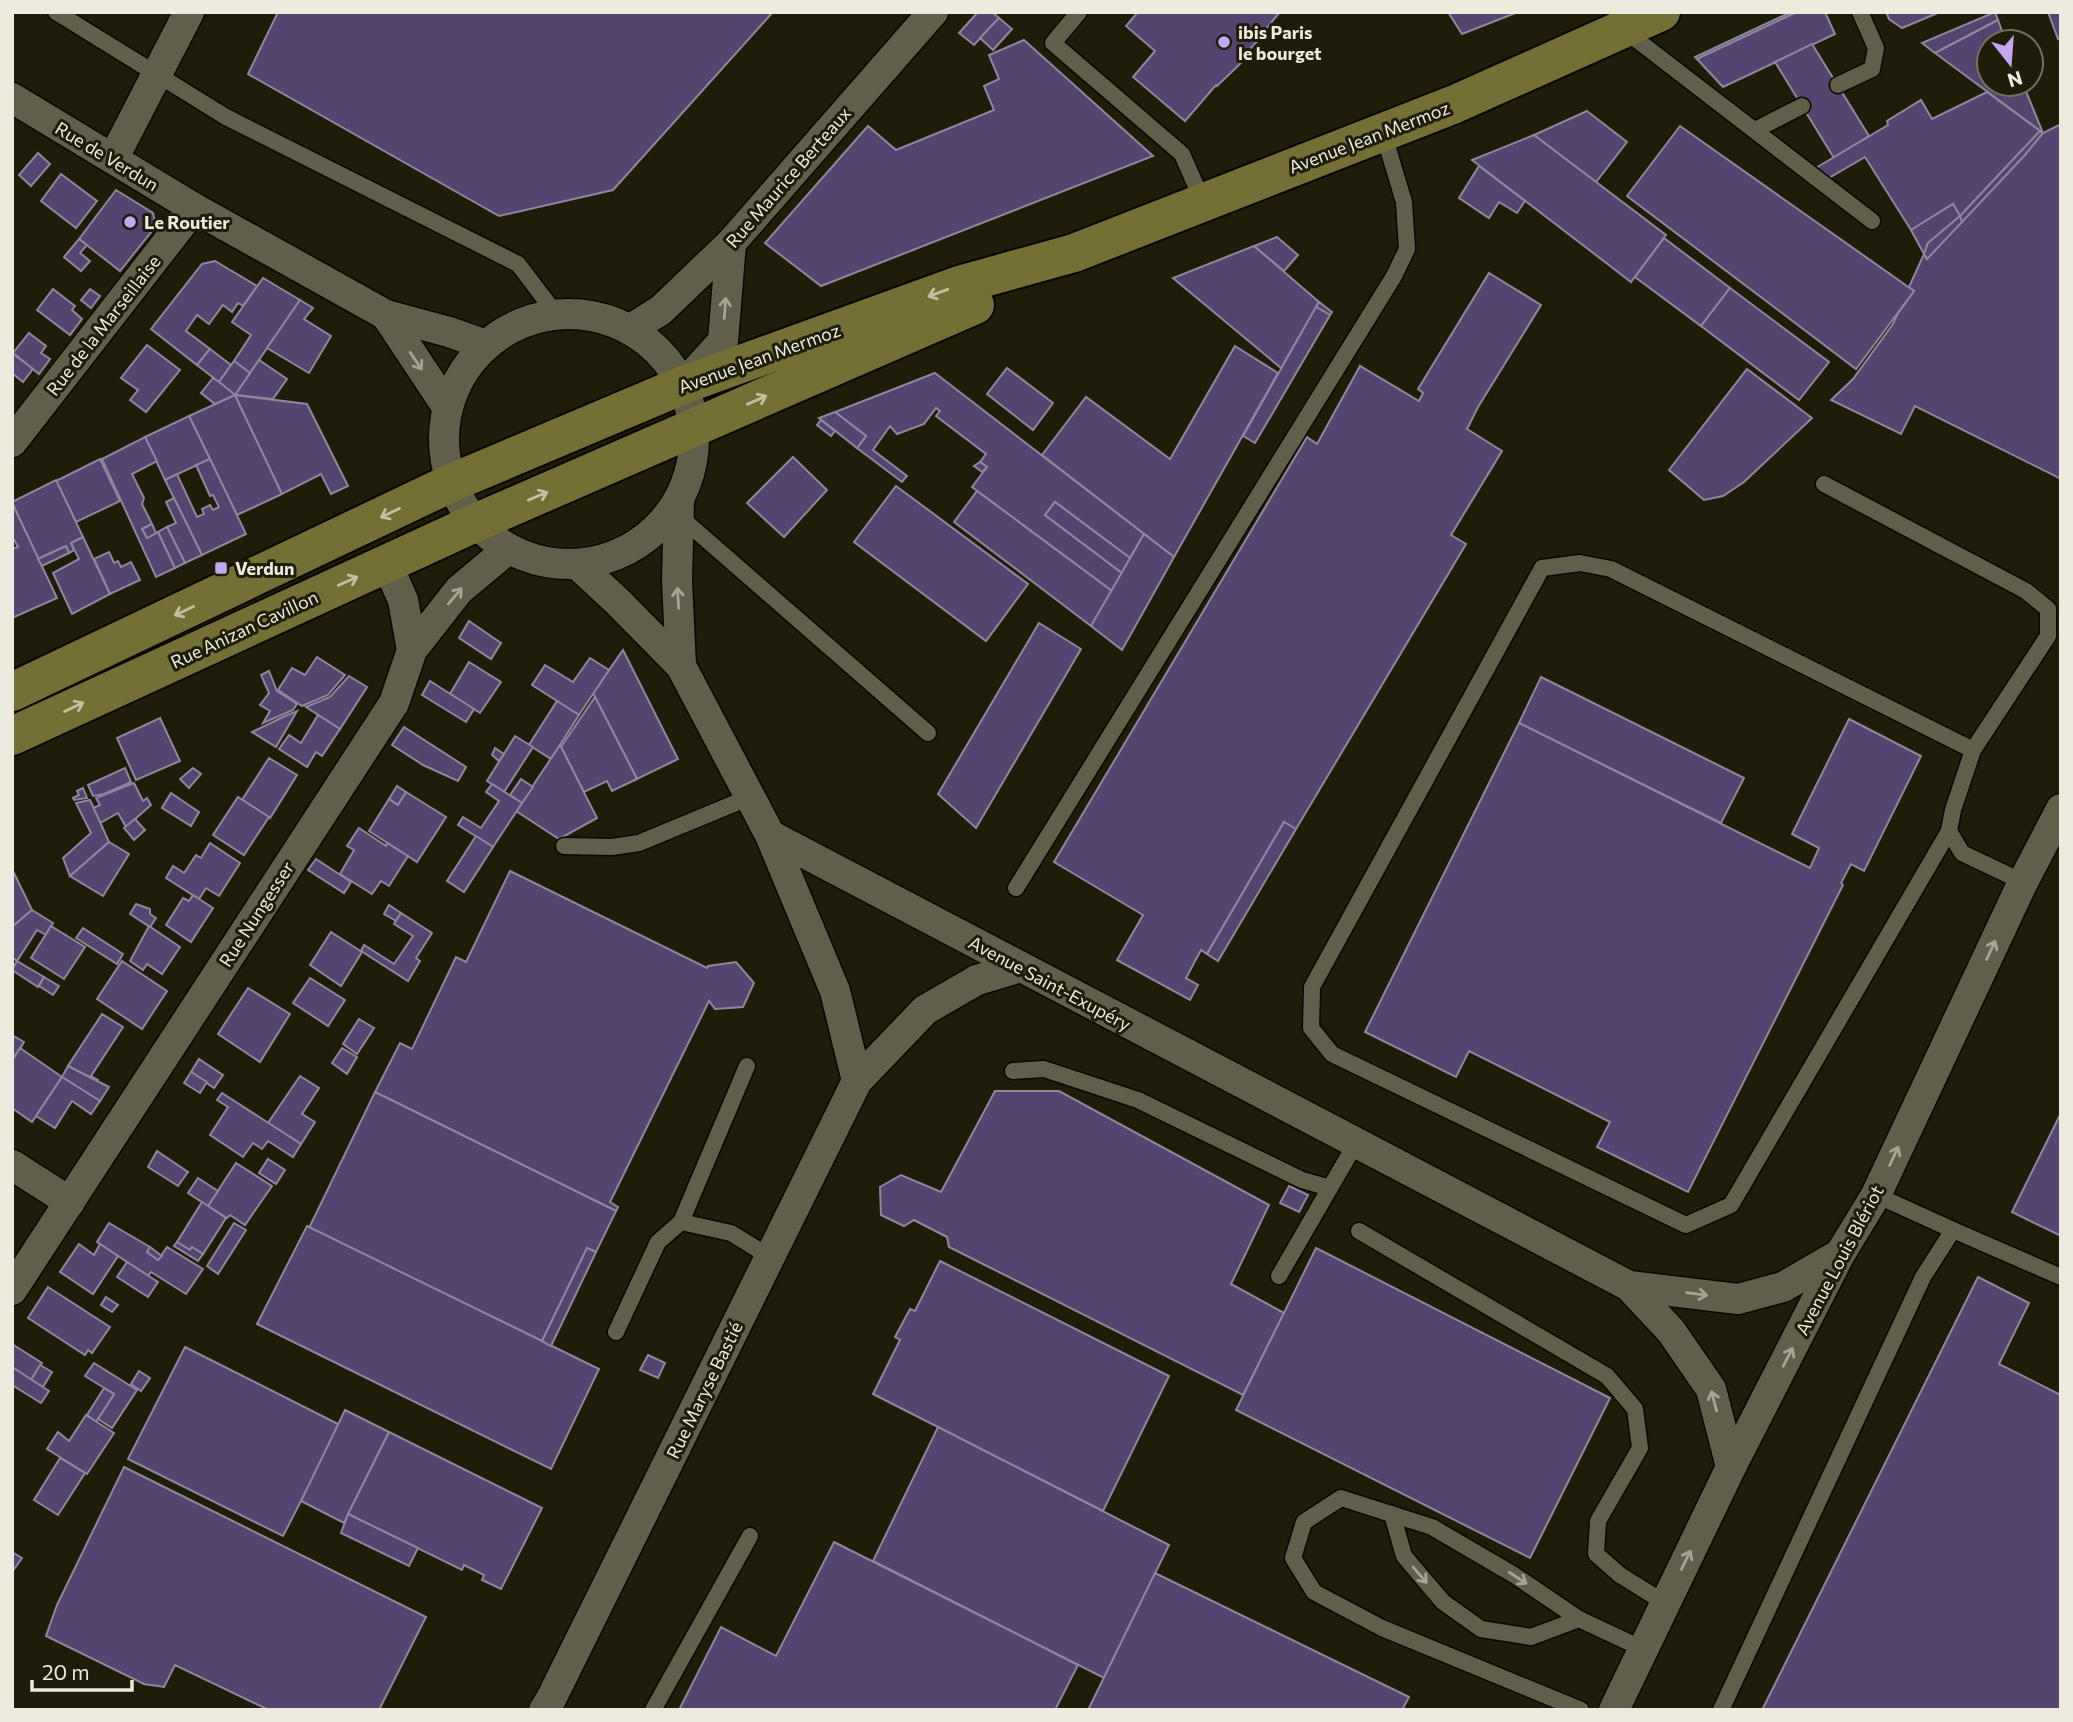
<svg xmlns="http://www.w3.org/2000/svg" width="2073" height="1722" font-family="Commissioner,sans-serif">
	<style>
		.building { fill: #554470; stroke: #8d869c; stroke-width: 2 }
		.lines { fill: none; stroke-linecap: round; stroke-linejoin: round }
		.lane-casing { stroke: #090700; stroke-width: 19 }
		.street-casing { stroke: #090700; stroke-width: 33 }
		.secondary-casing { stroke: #090700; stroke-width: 42 }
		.lane { stroke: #615f49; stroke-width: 16 }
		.street { stroke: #615f49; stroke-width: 30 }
		.secondary { stroke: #746f34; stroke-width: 38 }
		.oneway { stroke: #c2c0a2 }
		.oneway2 { stroke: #a6a594 }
		.poi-dot { fill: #c3a7f2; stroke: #1f1d09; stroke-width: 2.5 }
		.labels { text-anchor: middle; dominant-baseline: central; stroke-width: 6; stroke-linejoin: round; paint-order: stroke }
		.poi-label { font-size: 18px; font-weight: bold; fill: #ecebde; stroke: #1f1d09; text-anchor: start }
		.street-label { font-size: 18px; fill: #ecebde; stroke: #1f1d09 }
	</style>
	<rect width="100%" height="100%" fill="#1f1d09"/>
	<g class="building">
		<polygon points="278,12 773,12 613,190 499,216 248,74"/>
		<polygon points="978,12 992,12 999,18 974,45 959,33"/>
		<polygon points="1138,12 1280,12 1259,37 1260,38 1243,57 1244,60 1217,86 1216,85 1185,121 1133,77 1155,51 1126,26"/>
		<polygon points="1448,12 1518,12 1462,34"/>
		<polygon points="1791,12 1797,12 1697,59 1695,57"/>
		<polygon points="1797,12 1825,12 1835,34 1723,87 1697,59"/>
		<polygon points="1886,12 1940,12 1902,28 1889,19"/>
		<polygon points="1995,12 1998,20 1935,53 1922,43"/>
		<polygon points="2048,12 2061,12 2061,38 2058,39"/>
		<polygon points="999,18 1012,29 993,50 980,38"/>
		<polygon points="1998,20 2006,42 1989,42 1989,84 2023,84 2043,133 1935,53"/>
		<polygon points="1024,40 1153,156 821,286 765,243 868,126 896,150 994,110 984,86 999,79 989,55"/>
		<polygon points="1812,44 1869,136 1834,158 1775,62"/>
		<polygon points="1987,92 2040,131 1960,216 1953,204 1911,230 1865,157 1827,179 1814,169 1888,125 1887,121 1921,100 1932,119"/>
		<polygon points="1587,111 1627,142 1596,182 1534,135"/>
		<polygon points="2061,124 2061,479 1915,406 1901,434 1831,400 1853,379 1893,324 1897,315 1914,291 1909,287 1924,254 1927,259 2043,133"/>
		<polygon points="1680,126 1914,291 1856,369 1627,196"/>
		<polygon points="2040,131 2043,133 2024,156 1962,222 1960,216"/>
		<polygon points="1534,135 1666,235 1631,282 1472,160"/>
		<polygon points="38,153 50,164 31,186 19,175"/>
		<polygon points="1479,166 1525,201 1517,213 1499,202 1489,218 1459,198"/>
		<polygon points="61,174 97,201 76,228 41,201"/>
		<polygon points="116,190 153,213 156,226 120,271 79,239"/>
		<polygon points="1953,204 1960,216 1928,243 1924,254 1911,230"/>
		<polygon points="1960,216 1962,222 1927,259 1924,254 1928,243"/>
		<polygon points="1277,237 1298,255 1284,271 1254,246"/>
		<polygon points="1664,238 1730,288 1701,326 1635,277"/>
		<polygon points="79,239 87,245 80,253 90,261 81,271 64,257"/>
		<polygon points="1254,246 1319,302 1281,368 1173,278"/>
		<polygon points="215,261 257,286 243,306 238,303 232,312 223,305 209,324 197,315 186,331 210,349 197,365 151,329 202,264"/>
		<polygon points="1489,273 1541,305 1478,407 1467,429 1502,451 1451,535 1466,544 1296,829 1284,822 1207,954 1201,950 1186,978 1198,985 1190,1000 1117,960 1143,915 1054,862 1307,437 1317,444 1360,366 1419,401 1423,393 1418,389"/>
		<polygon points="263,278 300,300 250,373 234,361 251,335 232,322"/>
		<polygon points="1730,288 1829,362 1799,400 1701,326"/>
		<polygon points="53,289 75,306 72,310 82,319 70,335 37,310"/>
		<polygon points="90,289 100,296 91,308 81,300"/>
		<polygon points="300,300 313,308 304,319 331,336 309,373 267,348"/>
		<polygon points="1319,302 1332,312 1330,315 1316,307"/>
		<polygon points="1316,307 1330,315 1255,443 1243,436"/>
		<polygon points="29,333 46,346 41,353 50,359 39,374 13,353"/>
		<polygon points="147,345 180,370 146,412 130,400 138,390 121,378"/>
		<polygon points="1235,346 1278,373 1174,557 1042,455 1086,397 1170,459"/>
		<polygon points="210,349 231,365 219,382 197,365"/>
		<polygon points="12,353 33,369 23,382 12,373"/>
		<polygon points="259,360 287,379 273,399 235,395"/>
		<polygon points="234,361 250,373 235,395 219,382"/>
		<polygon points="1007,368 1053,403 1033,430 987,394"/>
		<polygon points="1747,369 1812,418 1744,482 1723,496 1704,500 1669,470"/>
		<polygon points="935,373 1144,534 1130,558 1055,502 1045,515 1122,573 1112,591 972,487 987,467 980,462 986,454 936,416 940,411 936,408 924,424 897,434 890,426 873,450 907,476 902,482 857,448 866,436 835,412"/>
		<polygon points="213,378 219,382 235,395 215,404 201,393"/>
		<polygon points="235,395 282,494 237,515 189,416"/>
		<polygon points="235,395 307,404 348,486 331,494 321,474 282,494"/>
		<polygon points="835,412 866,436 857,448 819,418"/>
		<polygon points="189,416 210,459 165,480 145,437"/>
		<polygon points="821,420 835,431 831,436 817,425"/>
		<polygon points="145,437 157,461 132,474 144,498 142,504 152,524 142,529 147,538 158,532 175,568 156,577 102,459"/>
		<polygon points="793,457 827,490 784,537 747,503"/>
		<polygon points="100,459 120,501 76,522 56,481"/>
		<polygon points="210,459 246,534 202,555 165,480 177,474 197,517 204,514 202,509 210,505 213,510 219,507 213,495 210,496 196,465"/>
		<polygon points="980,462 987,467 982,472 974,466"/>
		<polygon points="56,480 83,537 71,543 74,550 69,553 66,546 38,559 12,502"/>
		<polygon points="896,486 1028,584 986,641 854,542"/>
		<polygon points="977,491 1112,591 1091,626 954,522"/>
		<polygon points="174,498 202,555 185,563 167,527 176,523 166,502"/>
		<polygon points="1055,502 1130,558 1122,573 1045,515"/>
		<polygon points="13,505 57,598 12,618 12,549 18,547 12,536"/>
		<polygon points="152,524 156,533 147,538 142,529"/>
		<polygon points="167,527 185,563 175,568 158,532"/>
		<polygon points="1144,534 1174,557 1122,650 1091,626"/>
		<polygon points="83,537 110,594 72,614 53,573 79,559 71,543"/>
		<polygon points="66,546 69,553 42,566 38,559"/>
		<polygon points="109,552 114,563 118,561 121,567 131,562 140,580 110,594 94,559"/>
		<polygon points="469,621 501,643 491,659 459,638"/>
		<polygon points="1039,623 1081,649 976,828 938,794"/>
		<polygon points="623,650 678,759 637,779 593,693"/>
		<polygon points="317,657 345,675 328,695 302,706 278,690 292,668 305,675"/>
		<polygon points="590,658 609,670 579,715 532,685 545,665 573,682"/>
		<polygon points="469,662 501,682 480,713 450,694"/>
		<polygon points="269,671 277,691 297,704 293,710 263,723 270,711 260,705 269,693 261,675"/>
		<polygon points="349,676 367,687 340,729 306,707 330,697"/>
		<polygon points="1541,677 1744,778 1721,823 1519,723"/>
		<polygon points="430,681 474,709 466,722 422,695"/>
		<polygon points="595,697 637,779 612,791 607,781 584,792 561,747"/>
		<polygon points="557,701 579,715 551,759 529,745"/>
		<polygon points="297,711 276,747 252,732 283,717"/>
		<polygon points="318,715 340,729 322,756 316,752 307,767 279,749 289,735 301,743"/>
		<polygon points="160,718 180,761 136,780 117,738"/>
		<polygon points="1849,719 1921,756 1864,871 1851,864 1841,883 1843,885 1688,1192 1597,1147 1610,1122 1469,1051 1456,1077 1365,1032 1519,723 1810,868 1819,848 1792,834"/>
		<polygon points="404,727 466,767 458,781 423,765 392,745"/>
		<polygon points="515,736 533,747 504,792 487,781"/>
		<polygon points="560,745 597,818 559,839 516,811"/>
		<polygon points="495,748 504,754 499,761 492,755"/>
		<polygon points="269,758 297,775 270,818 242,800"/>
		<polygon points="125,768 131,782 104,794 93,796 88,785"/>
		<polygon points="193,768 201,774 189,788 180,779"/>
		<polygon points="521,779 533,787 522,803 510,795"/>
		<polygon points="134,783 143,801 147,798 151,805 126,827 118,813 100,823 93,808 100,805 96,798"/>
		<polygon points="492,784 522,803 493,847 458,825 463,817 481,828 499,801 486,792"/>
		<polygon points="397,786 406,792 398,805 389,799"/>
		<polygon points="83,788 87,798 74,800 73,798 79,795 77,791"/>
		<polygon points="406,792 446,817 417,862 369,831 389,799 398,805"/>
		<polygon points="171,793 199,812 191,826 162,808"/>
		<polygon points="238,797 269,817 244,855 213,835"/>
		<polygon points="90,800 109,842 70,876 63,858 91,833 76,803"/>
		<polygon points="135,819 145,830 134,840 124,828"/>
		<polygon points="1284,822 1296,829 1218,961 1207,954"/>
		<polygon points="359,828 386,846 387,843 408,856 389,886 381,881 372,894 340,874 354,850 347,846"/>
		<polygon points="476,836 493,847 464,892 447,881"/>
		<polygon points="109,842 129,854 103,896 70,876"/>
		<polygon points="210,843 240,863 219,896 206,888 199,899 166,878 173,866 184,873 196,855 201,858"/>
		<polygon points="316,859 351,882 344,893 308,870"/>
		<polygon points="12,869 32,910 12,927"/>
		<polygon points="510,871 707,968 708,966 736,962 754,983 743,1007 715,1009 709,1001 610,1202 618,1207 616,1211 375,1092 400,1043 412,1049 456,957 466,962"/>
		<polygon points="193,895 213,908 191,942 166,925 183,898 189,901"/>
		<polygon points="136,904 150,909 150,914 156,918 150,927 130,914"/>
		<polygon points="389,905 401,913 396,921 384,914"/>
		<polygon points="32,910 53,923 46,935 37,930 17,961 12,957 12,927"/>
		<polygon points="401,913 432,933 416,958 420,961 408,981 361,951 364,945 394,964 413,936 394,924"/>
		<polygon points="51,926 85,947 64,979 31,958"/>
		<polygon points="149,926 180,947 162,974 147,964 143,970 130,961"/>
		<polygon points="83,928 123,954 117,964 76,938"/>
		<polygon points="331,932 362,952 341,986 310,965"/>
		<polygon points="17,961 44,977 38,987 12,970"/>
		<polygon points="122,961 167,991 142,1029 97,999"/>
		<polygon points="44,977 59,986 53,995 39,986"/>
		<polygon points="310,978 345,1000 328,1026 293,1003"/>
		<polygon points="248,988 290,1014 260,1062 218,1034"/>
		<polygon points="102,1014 123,1027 91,1076 98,1080 97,1082 68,1066"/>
		<polygon points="359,1019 374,1028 357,1054 343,1044"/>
		<polygon points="12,1035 24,1042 16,1055 12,1054"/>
		<polygon points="20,1048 62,1077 32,1122 12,1108 12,1061"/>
		<polygon points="342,1048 357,1057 347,1074 332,1063"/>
		<polygon points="199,1059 223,1075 214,1088 191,1072"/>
		<polygon points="68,1066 109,1087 100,1101 62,1077"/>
		<polygon points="191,1072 207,1082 200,1093 184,1083"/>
		<polygon points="300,1076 319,1088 302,1114 315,1122 301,1144 268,1123"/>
		<polygon points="62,1077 100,1101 91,1114 72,1101 55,1128 36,1116"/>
		<polygon points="995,1091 1059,1091 1269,1205 1231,1284 1284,1313 1243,1395 949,1247 947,1237 914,1220 904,1226 881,1215 880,1187 901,1175 941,1192"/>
		<polygon points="375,1092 616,1211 596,1252 587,1248 542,1341 309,1228"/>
		<polygon points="222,1093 301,1144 293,1157 268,1141 262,1149 253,1143 243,1157 210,1135 228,1107 217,1100"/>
		<polygon points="2061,1113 2061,1236 2012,1212"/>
		<polygon points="157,1151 188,1172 178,1186 148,1167"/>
		<polygon points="268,1159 285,1170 276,1184 259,1173"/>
		<polygon points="236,1163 272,1186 245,1225 230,1215 227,1218 208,1206"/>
		<polygon points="198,1178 218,1191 208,1206 188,1193"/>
		<polygon points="1289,1186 1308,1195 1299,1212 1280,1203"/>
		<polygon points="202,1202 226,1218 203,1254 192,1247 190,1250 177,1242"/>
		<polygon points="109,1223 150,1247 147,1252 158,1260 167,1247 203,1269 186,1294 151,1272 148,1276 97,1242"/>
		<polygon points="234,1223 246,1230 218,1274 207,1266"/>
		<polygon points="307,1226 599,1369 551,1469 257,1324"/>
		<polygon points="177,1242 190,1250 192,1247 203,1254 198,1261 174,1246"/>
		<polygon points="79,1244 94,1255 100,1244 118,1256 93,1294 60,1272"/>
		<polygon points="150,1247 162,1256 158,1260 147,1252"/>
		<polygon points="587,1248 596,1252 551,1346 542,1341"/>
		<polygon points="1316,1248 1610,1398 1530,1558 1236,1410"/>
		<polygon points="940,1261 1169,1376 1103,1511 873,1394 900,1340 895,1337 910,1309 915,1311"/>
		<polygon points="127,1262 158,1282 148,1297 117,1277"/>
		<polygon points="1978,1277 2029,1303 1999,1364 2061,1395 2061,1710 1762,1710"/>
		<polygon points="48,1287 110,1327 92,1353 88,1350 85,1355 28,1318"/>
		<polygon points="106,1297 118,1305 112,1312 101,1305"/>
		<polygon points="12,1344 42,1363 31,1380 12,1367"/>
		<polygon points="185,1347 340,1425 283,1536 128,1459"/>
		<polygon points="648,1355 665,1363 658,1378 640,1370"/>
		<polygon points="94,1363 137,1390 112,1428 98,1419 114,1394 85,1376"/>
		<polygon points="40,1365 52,1372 43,1387 31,1380"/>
		<polygon points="12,1367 49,1391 41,1403 12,1385"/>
		<polygon points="139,1371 150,1378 141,1391 131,1384"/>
		<polygon points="104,1388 114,1394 96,1422 87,1415"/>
		<polygon points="345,1410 389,1432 344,1523 301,1501"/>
		<polygon points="86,1415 114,1433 87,1474 47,1449 58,1432 69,1441"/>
		<polygon points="938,1427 1169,1545 1104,1678 873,1561"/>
		<polygon points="389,1432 542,1508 501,1589 482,1580 484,1575 464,1565 462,1570 348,1514"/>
		<polygon points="60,1458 85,1473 58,1515 34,1500"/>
		<polygon points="124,1467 426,1617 379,1710 269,1710 175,1665 164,1687 144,1684 46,1636 57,1605"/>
		<polygon points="348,1514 418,1548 409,1566 341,1533"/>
		<polygon points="834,1542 1078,1665 1055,1710 679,1710 721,1627 776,1656"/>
		<polygon points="12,1552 22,1558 12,1572"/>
		<polygon points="1155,1573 1409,1697 1402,1710 1088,1710"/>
	</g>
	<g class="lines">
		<defs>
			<g id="lane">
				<polyline points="56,12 226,117 518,264 556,314"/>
				<polyline points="1079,12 1053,43 1182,154 1203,202"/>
				<polyline points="1624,30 1872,221"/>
				<polyline points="1838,85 1872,69 1876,48 1860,12"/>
				<polyline points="1755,130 1802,106"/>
				<polyline points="1824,484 2026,591 2048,609 2048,636 1973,750 1953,810 1949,831 1962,853 2023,882"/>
				<polyline points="678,515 928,733"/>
				<polyline points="1949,831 1731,1205 1686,1225 1332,1054 1311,1028 1312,987 1542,568 1580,563 1611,569 1973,750"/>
				<polyline points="564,846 612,847 639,843 750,797"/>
				<polyline points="1016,888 1394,276 1407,249 1404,202 1383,132"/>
				<polyline points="1013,1071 1044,1069 1138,1100 1302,1180 1330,1188"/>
				<polyline points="681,1222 747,1066"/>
				<polyline points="1953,1230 2061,1277"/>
				<polyline points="1359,1231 1607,1376 1635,1409 1640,1448 1598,1521 1596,1554 1620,1575 1665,1603"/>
				<polyline points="1279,1276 1356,1143"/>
				<polyline points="616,1332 658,1242 681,1222 731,1233 770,1257"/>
				<polyline points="1392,1514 1404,1556 1443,1602 1481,1629 1531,1637 1579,1619"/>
				<polyline points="653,1710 750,1536"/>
				<polyline points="1581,1710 1382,1628 1314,1592 1293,1558 1304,1522 1341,1498 1432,1527 1514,1575 1579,1619 1643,1649"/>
				<polyline points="1721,1710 1923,1277 1953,1230 1876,1195"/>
			</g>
			<g id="street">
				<polyline points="12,98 194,208 386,315 449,332 486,345"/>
				<polyline points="113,159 189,12"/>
				<circle cx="569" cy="439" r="125"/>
				<polyline points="386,315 447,407"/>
				<polyline points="631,329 661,310 731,243 933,12"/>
				<polyline points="684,384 723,341 731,243"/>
				<polyline points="12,442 194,208"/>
				<polyline points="679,501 677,581 681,666"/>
				<polyline points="387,564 403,600 412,650"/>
				<polyline points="577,564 618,602 681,666 770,835 835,991 857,1081"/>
				<polyline points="770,835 1629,1286 1671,1331 1711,1389 1731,1467"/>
				<polyline points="12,1165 70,1202"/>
				<polyline points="1629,1286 1738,1299 1783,1287 1840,1254"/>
				<polyline points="12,1290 394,703 412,650 459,590 508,549"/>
				<polyline points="544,1710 551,1699 857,1081 925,1010 977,980 1021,967"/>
				<polyline points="1614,1710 1731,1467 1840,1254 1876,1195 2023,882 2061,809"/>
			</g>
			<g id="secondary">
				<polyline points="12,692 451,483 683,385 959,285 1074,253 1455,104 1661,12"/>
				<polyline points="12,736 475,523 975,305"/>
			</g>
		</defs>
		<use href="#lane" class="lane-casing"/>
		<use href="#street" class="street-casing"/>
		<use href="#secondary" class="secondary-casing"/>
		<use href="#lane" class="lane"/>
		<use href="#street" class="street"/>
		<use href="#secondary" class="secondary"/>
	</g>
	<defs><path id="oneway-shaft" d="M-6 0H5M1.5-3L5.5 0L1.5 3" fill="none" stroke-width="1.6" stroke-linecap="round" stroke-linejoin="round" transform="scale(1.75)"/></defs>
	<g class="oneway">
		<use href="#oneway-shaft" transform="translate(938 293) rotate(160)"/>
		<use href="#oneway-shaft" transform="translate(757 400) rotate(-24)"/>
		<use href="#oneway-shaft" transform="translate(538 496) rotate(-23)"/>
		<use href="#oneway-shaft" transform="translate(390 513) rotate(154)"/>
		<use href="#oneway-shaft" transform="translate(348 581) rotate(-24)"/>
		<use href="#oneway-shaft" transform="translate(184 611) rotate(155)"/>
		<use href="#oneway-shaft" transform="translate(74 707) rotate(-25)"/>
	</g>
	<g class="oneway2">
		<use href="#oneway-shaft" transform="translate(725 308) rotate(-86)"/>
		<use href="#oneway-shaft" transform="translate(416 361) rotate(56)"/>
		<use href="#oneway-shaft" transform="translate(455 596) rotate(-50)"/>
		<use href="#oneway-shaft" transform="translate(678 598) rotate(-94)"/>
		<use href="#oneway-shaft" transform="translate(1991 950) rotate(-65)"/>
		<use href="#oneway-shaft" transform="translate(1894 1156) rotate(-65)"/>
		<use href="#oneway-shaft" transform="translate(1697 1294) rotate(7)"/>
		<use href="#oneway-shaft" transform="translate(1788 1357) rotate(-63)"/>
		<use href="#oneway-shaft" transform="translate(1714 1401) rotate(-105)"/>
		<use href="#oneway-shaft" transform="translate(1686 1560) rotate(-64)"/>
		<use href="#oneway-shaft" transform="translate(1420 1575) rotate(49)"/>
		<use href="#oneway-shaft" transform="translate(1518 1578) rotate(33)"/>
	</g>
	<g class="poi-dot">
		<circle cx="1224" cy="42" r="7"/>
		<circle cx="130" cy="222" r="7"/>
		<rect x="214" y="561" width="14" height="14" rx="3.5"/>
	</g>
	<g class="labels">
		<g class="poi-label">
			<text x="1238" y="32">ibis Paris<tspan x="1238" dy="21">le bourget</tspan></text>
			<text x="144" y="222">Le Routier</text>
			<text x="235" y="568">Verdun</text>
		</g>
		<g class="street-label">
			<text transform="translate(1369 137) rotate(-21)">Avenue Jean Mermoz</text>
			<text transform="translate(107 156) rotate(31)">Rue de Verdun</text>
			<text transform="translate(788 177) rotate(-49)">Rue Maurice Berteaux</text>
			<text transform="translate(103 325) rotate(-52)">Rue de la Marseillaise</text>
			<text transform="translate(759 358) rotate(-20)">Avenue Jean Mermoz</text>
			<text transform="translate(244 629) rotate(-25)">Rue Anizan Cavillon</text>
			<text transform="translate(256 914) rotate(-57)">Rue Nungesser</text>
			<text transform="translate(1050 983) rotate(28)">Avenue Saint-Exupéry</text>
			<text transform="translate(1839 1260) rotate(-62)">Avenue Louis Blériot</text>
			<text transform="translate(704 1390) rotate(-64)">Rue Maryse Bastié</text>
		</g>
	</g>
	<rect width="2073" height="1722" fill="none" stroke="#ecebde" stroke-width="28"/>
	<g transform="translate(2010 63) rotate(163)"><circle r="33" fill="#1f1d09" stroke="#716f5e" stroke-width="2"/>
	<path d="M0-5L12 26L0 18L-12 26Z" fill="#c3a7f2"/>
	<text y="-10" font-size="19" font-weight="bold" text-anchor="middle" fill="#ecebde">N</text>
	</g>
	<path d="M32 1680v10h100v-10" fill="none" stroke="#ecebde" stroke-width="3.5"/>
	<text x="42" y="1680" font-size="21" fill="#ecebde" stroke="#1f1d09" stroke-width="5" paint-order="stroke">20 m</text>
</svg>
